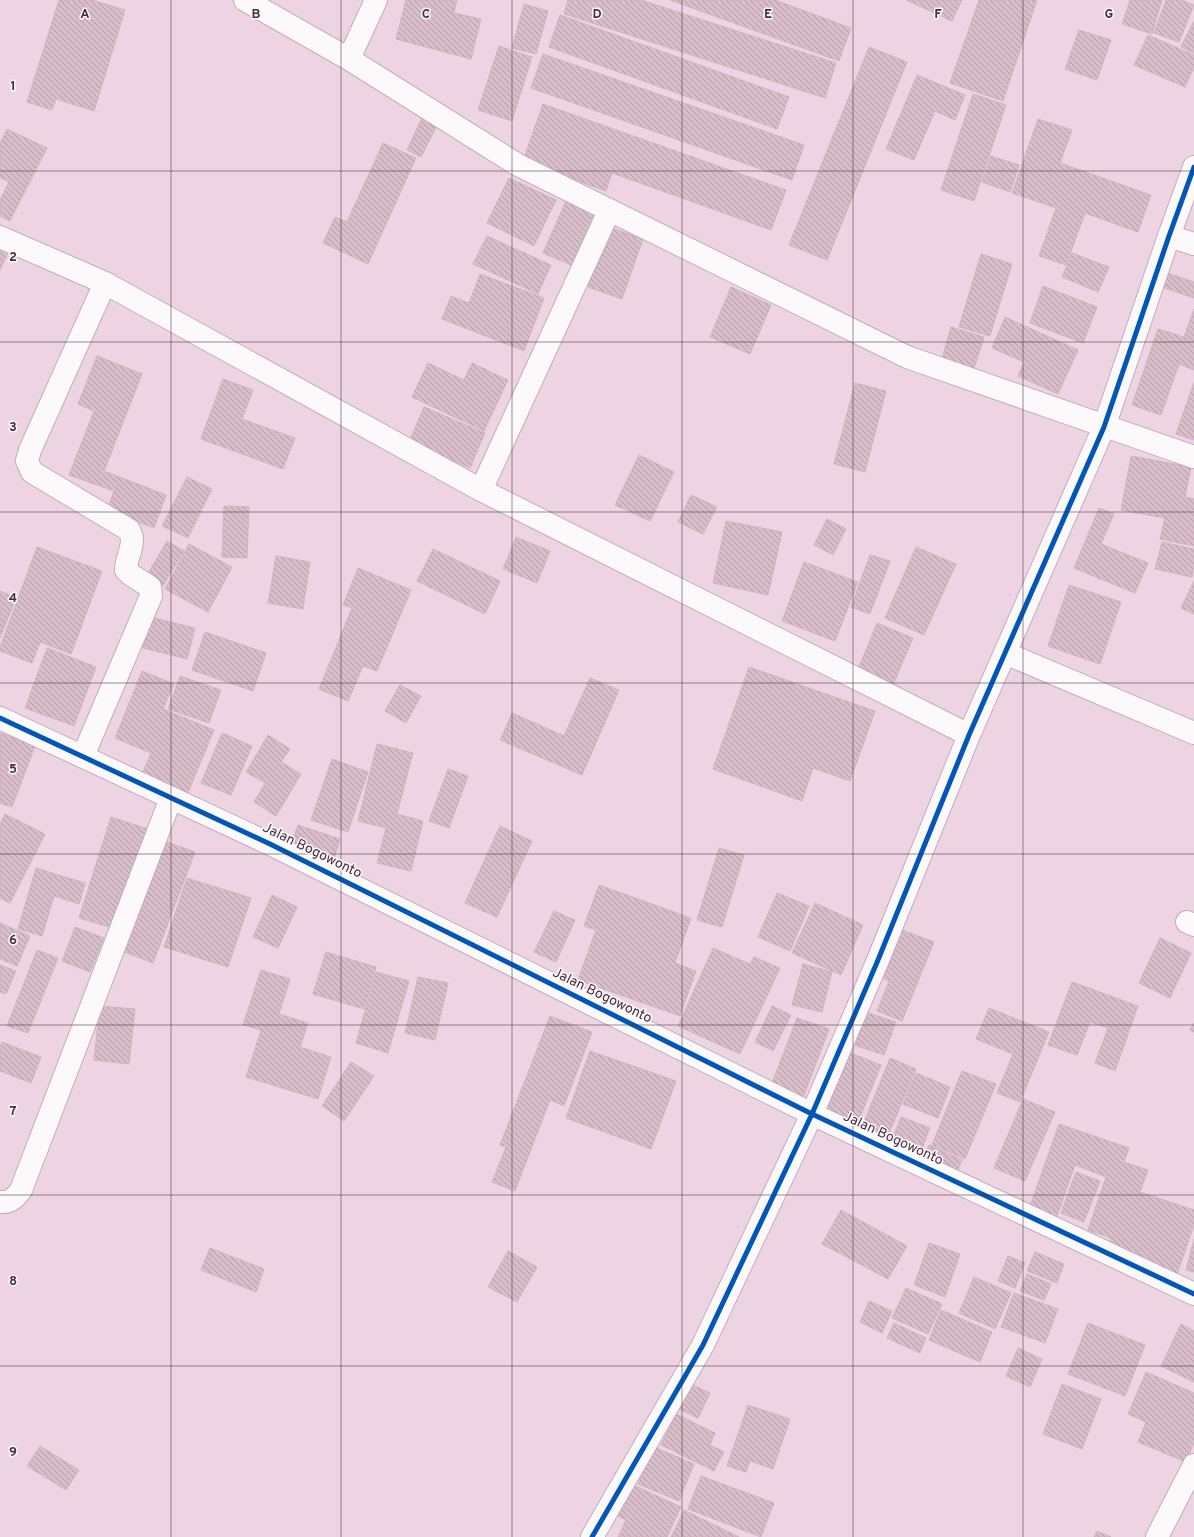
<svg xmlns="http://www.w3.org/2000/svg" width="1194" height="1537" font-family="Overpass,sans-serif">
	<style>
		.building { fill: url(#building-back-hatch); stroke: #ceb5bf }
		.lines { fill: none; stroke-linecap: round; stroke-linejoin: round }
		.minor-casing { stroke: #c3adba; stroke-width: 24 }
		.minor { stroke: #fcf9fb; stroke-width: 22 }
		.cycleway-casing { stroke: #fef8fb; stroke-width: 8 }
		.cycleway { stroke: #0057b8; stroke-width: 5 }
		.grid { fill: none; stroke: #47303d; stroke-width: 1; stroke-opacity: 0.55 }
		.labels { text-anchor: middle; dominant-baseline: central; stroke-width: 3; stroke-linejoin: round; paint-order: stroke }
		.street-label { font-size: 14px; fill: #47303d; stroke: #fef8fb }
		.grid-label { font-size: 13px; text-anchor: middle; font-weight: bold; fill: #47303d; stroke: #fef8fb; stroke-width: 3; stroke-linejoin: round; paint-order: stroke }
	</style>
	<defs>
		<pattern id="building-back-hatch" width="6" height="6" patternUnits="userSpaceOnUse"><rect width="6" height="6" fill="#d9bdc8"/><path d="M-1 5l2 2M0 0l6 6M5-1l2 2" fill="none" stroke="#b29aa4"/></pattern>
	</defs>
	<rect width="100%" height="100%" fill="#eed4e3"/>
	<g class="building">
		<polygon points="59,0 92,0 125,10 94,111 56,99 52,110 27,102"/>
		<polygon points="406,0 457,0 454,13 481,19 471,59 396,39"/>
		<polygon points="568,0 641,0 836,63 825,98 564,14"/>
		<polygon points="670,0 775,0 851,28 839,61"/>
		<polygon points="906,0 962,0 952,21"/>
		<polygon points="979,0 1037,0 1003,101 950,83"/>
		<polygon points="1130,0 1162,0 1152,34 1122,24"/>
		<polygon points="1166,0 1181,0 1194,5 1179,42 1154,33"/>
		<polygon points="524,4 548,11 536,54 512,48"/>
		<polygon points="560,15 789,97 777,129 549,47"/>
		<polygon points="1194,21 1194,53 1181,47"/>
		<polygon points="1079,30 1111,40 1097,80 1065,69"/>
		<polygon points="1148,35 1194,55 1194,67 1185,87 1134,65"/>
		<polygon points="499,46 532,57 512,121 478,110"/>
		<polygon points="869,47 907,62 827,260 789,245"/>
		<polygon points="543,54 804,145 792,180 531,88"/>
		<polygon points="917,75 965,95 955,120 935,111 914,160 886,149"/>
		<polygon points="973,94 1006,105 974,201 941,190"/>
		<polygon points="543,104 786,190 771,230 612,173 606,191 523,161"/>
		<polygon points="422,118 437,125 421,157 407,150"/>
		<polygon points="1038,119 1072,130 1060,163 1151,195 1138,232 1085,213 1066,265 1039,256 1056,208 1012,193"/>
		<polygon points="7,129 47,148 10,221 0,216 0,200 9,182 0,177 0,143"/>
		<polygon points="383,143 416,158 368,264 323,243 335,217 347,222"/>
		<polygon points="991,156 1019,165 1010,192 982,182"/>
		<polygon points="509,178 556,200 534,246 487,223"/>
		<polygon points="566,201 594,213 571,265 543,253"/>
		<polygon points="609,227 643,239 622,299 588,287"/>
		<polygon points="487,236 551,265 538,294 473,264"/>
		<polygon points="0,249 8,253 0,270"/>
		<polygon points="1072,253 1109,267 1098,292 1062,277"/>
		<polygon points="981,254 1012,264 990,336 959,327"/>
		<polygon points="1167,273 1194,282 1194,298 1162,287"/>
		<polygon points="480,274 544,298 524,351 442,319 451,296 469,303"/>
		<polygon points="1043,286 1097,307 1083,343 1030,323"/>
		<polygon points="731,287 771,305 750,354 710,337"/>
		<polygon points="1194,309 1194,370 1179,364 1161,415 1132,405 1158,329 1184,337"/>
		<polygon points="1005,317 1078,350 1058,394 1018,376 1024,362 992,348"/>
		<polygon points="951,327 984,337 972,375 940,366"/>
		<polygon points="97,356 142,374 104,471 166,495 154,528 107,510 114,491 69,475 94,411 78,404"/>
		<polygon points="428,363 464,380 472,363 508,380 484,431 412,397"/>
		<polygon points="223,379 253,390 242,419 295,438 283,469 201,439"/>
		<polygon points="1194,382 1194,440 1176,434"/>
		<polygon points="855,383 886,391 865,472 834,464"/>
		<polygon points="424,407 485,433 470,468 409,442"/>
		<polygon points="639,455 674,472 650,521 615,505"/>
		<polygon points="1131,456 1191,467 1185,497 1194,499 1194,546 1160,539 1165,518 1121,510"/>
		<polygon points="187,477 212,489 188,538 162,526"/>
		<polygon points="691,495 717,507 703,534 678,522"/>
		<polygon points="224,506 249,507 247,558 222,557"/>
		<polygon points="1099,508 1114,514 1101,544 1148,563 1135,593 1074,568"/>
		<polygon points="827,519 846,529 833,555 814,545"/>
		<polygon points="726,521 782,532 768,595 713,583"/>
		<polygon points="516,537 550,551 537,583 503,569"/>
		<polygon points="167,541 184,551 163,586 146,577"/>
		<polygon points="1162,542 1194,549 1194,567 1192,577 1155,569"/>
		<polygon points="189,544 232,567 208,612 165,589"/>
		<polygon points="37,547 102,571 71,654 40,642 32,663 0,651 0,647"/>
		<polygon points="916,547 956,564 924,635 885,618"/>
		<polygon points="433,549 500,581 485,614 417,581"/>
		<polygon points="870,555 890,561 870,614 851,607"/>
		<polygon points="276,556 310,562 303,609 268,603"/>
		<polygon points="804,562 858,582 835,641 782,621"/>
		<polygon points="358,568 411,590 377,671 363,666 348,701 319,689 352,608 343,605"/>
		<polygon points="1194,581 1194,614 1181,608"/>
		<polygon points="1069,585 1121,602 1100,664 1048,646"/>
		<polygon points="0,591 16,598 0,638"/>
		<polygon points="151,617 195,628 187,659 143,648"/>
		<polygon points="877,623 913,638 892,687 857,672"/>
		<polygon points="205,632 266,653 253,691 192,670"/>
		<polygon points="47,648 96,667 74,726 25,708"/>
		<polygon points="749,667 875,711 850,781 813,768 802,801 713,769"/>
		<polygon points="142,671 174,684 163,709 214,730 187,795 141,777 151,753 115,738"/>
		<polygon points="180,676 221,690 209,723 168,709"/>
		<polygon points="590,678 619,690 582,775 500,740 512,713 564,736"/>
		<polygon points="400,685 421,696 406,723 385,711"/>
		<polygon points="0,733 35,746 12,807 0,803"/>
		<polygon points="222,733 252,746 231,795 201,783"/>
		<polygon points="268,735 290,749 281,762 301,774 276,816 254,802 265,783 246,772"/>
		<polygon points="377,744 413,753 397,814 423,821 411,871 377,863 386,828 358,821"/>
		<polygon points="332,759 368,772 348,832 311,820"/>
		<polygon points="448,769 468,776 449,828 429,821"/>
		<polygon points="5,814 45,834 10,903 0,898 0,825"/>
		<polygon points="111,817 148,829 116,929 79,918"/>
		<polygon points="298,825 340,839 332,865 289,850"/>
		<polygon points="500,826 532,841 497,917 465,903"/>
		<polygon points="159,839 195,852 153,963 117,949"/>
		<polygon points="719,848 744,855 722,927 697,920"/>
		<polygon points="36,868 85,883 79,904 54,896 42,936 18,929"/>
		<polygon points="187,878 251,898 228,967 164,947"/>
		<polygon points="599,885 691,918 675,963 696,971 680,1016 578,980 596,930 584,926"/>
		<polygon points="777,893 809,906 790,951 758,937"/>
		<polygon points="272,895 297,907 278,948 253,937"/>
		<polygon points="815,903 863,925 841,975 792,953"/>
		<polygon points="554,911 575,920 556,962 534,952"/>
		<polygon points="0,923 30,936 17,966 0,959"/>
		<polygon points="75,927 104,938 90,972 62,961"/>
		<polygon points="897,928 934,942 902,1021 877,1011 889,981 877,976"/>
		<polygon points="1160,938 1191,953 1170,998 1139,983"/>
		<polygon points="713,948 750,964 754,957 780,968 740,1054 678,1026"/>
		<polygon points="37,950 58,958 28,1033 7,1026"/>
		<polygon points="326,952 376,967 364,1009 313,994"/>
		<polygon points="803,964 832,972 822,1012 792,1005"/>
		<polygon points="0,965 16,971 6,994 0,992"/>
		<polygon points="261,970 290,979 279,1014 308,1023 300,1047 331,1057 318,1099 246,1077 261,1030 243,1025"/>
		<polygon points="376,972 409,981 388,1053 356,1043"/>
		<polygon points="418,977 448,983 435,1040 405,1033"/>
		<polygon points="1072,982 1138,1006 1115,1071 1095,1063 1108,1028 1090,1022 1077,1055 1048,1045"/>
		<polygon points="100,1006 135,1009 129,1064 94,1060"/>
		<polygon points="772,1006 791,1015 773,1051 755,1042"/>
		<polygon points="989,1008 1049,1032 1020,1102 997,1093 1013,1054 976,1039"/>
		<polygon points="860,1010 896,1022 884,1055 848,1043"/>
		<polygon points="550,1016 592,1032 564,1106 550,1100 515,1191 492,1182 506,1147 500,1145"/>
		<polygon points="797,1018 829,1029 803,1098 771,1086"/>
		<polygon points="1194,1023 1194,1032 1190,1030"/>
		<polygon points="2,1042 41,1057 31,1083 0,1071 0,1047"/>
		<polygon points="843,1050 881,1065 857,1125 820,1110"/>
		<polygon points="590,1051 676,1081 651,1149 566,1118"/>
		<polygon points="890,1058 916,1069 887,1138 862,1127"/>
		<polygon points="351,1062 374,1076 344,1121 322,1106"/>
		<polygon points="962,1071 996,1084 965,1159 932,1145"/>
		<polygon points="916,1073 950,1087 938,1118 903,1104"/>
		<polygon points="1023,1099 1055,1112 1025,1181 994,1168"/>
		<polygon points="901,1117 930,1128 918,1158 889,1146"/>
		<polygon points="1059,1124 1129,1148 1124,1162 1148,1170 1140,1192 1194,1210 1194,1225 1176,1277 1106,1253 1111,1238 1088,1230 1106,1177 1075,1165 1055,1222 1028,1212"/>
		<polygon points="929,1145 962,1160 954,1179 921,1164"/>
		<polygon points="1076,1172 1100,1181 1084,1222 1061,1213"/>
		<polygon points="841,1210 907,1246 888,1279 822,1244"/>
		<polygon points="1194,1239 1194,1272 1186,1270"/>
		<polygon points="929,1243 960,1254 945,1297 914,1285"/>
		<polygon points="210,1248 264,1269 256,1292 201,1270"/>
		<polygon points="508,1251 537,1267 517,1302 488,1287"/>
		<polygon points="1035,1252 1064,1264 1057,1283 1027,1271"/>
		<polygon points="1008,1256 1025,1263 1015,1288 998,1281"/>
		<polygon points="1027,1274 1051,1284 1044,1300 1020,1291"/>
		<polygon points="974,1277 1011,1293 995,1329 959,1313"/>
		<polygon points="906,1288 942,1304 928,1334 892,1318"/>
		<polygon points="1014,1293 1058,1309 1045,1343 1001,1327"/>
		<polygon points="869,1301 892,1311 882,1333 860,1322"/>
		<polygon points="941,1310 992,1332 980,1362 929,1340"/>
		<polygon points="894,1323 926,1338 920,1353 887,1338"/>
		<polygon points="1088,1323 1145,1345 1125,1396 1068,1374"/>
		<polygon points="1181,1324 1194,1331 1194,1382 1161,1366"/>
		<polygon points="1018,1348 1042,1359 1030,1387 1006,1376"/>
		<polygon points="1146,1372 1194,1393 1194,1442 1186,1462 1138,1442 1146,1422 1128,1414"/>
		<polygon points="689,1383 710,1393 698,1418 677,1408"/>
		<polygon points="1062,1384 1101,1399 1082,1449 1043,1434"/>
		<polygon points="748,1405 790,1419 773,1469 750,1461 746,1472 727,1466"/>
		<polygon points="676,1414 715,1433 710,1445 724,1452 714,1471 661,1445"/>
		<polygon points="40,1446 79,1470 66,1490 27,1466"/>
		<polygon points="654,1447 694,1464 679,1501 638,1484"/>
		<polygon points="701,1476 774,1503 761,1537 688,1509"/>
		<polygon points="627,1482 681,1507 667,1537 618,1537 626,1520 612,1513"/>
		<polygon points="684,1510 739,1537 671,1537"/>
		<polygon points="1097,1531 1111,1537 1094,1537"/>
	</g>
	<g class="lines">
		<defs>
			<g id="minor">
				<polyline points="245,0 349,59 518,165 907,357 1194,457"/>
				<polyline points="349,59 376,0"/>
				<polyline points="1169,236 1194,244"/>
				<polyline points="0,237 105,283 481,490 969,735"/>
				<polyline points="481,490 609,211"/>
				<polyline points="1005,653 1194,733"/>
				<polyline points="0,718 270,844 812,1114 1194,1294"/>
				<path d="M83 756 151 596 150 587 130 574 126 570C126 556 137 543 129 530L32 472 27 461 30 450 105 283"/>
				<polyline points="1187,922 1194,925"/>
				<path d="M0 1202C10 1203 15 1198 21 1190L171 798"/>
				<polyline points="592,1537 703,1345 812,1114 878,960 969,735 1104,427 1169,236 1194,167"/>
				<polyline points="1157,1537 1194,1465"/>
			</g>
		</defs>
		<use href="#minor" class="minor-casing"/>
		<use href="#minor" class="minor"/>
		<defs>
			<g id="cycleway">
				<polyline points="0,718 270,844 812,1114 1194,1294"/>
				<polyline points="592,1537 703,1345 812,1114 878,960 969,735 1104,427 1169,236 1194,167"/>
			</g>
		</defs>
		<use href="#cycleway" class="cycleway-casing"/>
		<use href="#cycleway" class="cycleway"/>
	</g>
	<path class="grid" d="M171 0V1537M341 0V1537M512 0V1537M682 0V1537M853 0V1537M1023 0V1537M0 171H1194M0 342H1194M0 512H1194M0 683H1194M0 854H1194M0 1025H1194M0 1195H1194M0 1366H1194"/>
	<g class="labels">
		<g class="street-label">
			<text transform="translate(312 851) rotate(26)">Jalan Bogowonto</text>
			<text transform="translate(602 996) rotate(26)">Jalan Bogowonto</text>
			<text transform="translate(893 1139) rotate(25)">Jalan Bogowonto</text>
		</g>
	</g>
	<g class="grid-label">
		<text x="85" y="18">A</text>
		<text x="256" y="18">B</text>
		<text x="426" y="18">C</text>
		<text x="597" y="18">D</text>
		<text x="768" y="18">E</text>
		<text x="938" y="18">F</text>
		<text x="1109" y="18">G</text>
		<text x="13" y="90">1</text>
		<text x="13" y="261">2</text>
		<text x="13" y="431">3</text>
		<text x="13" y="602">4</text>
		<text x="13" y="773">5</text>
		<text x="13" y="944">6</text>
		<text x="13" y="1115">7</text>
		<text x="13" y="1285">8</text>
		<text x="13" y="1456">9</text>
	</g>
</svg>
